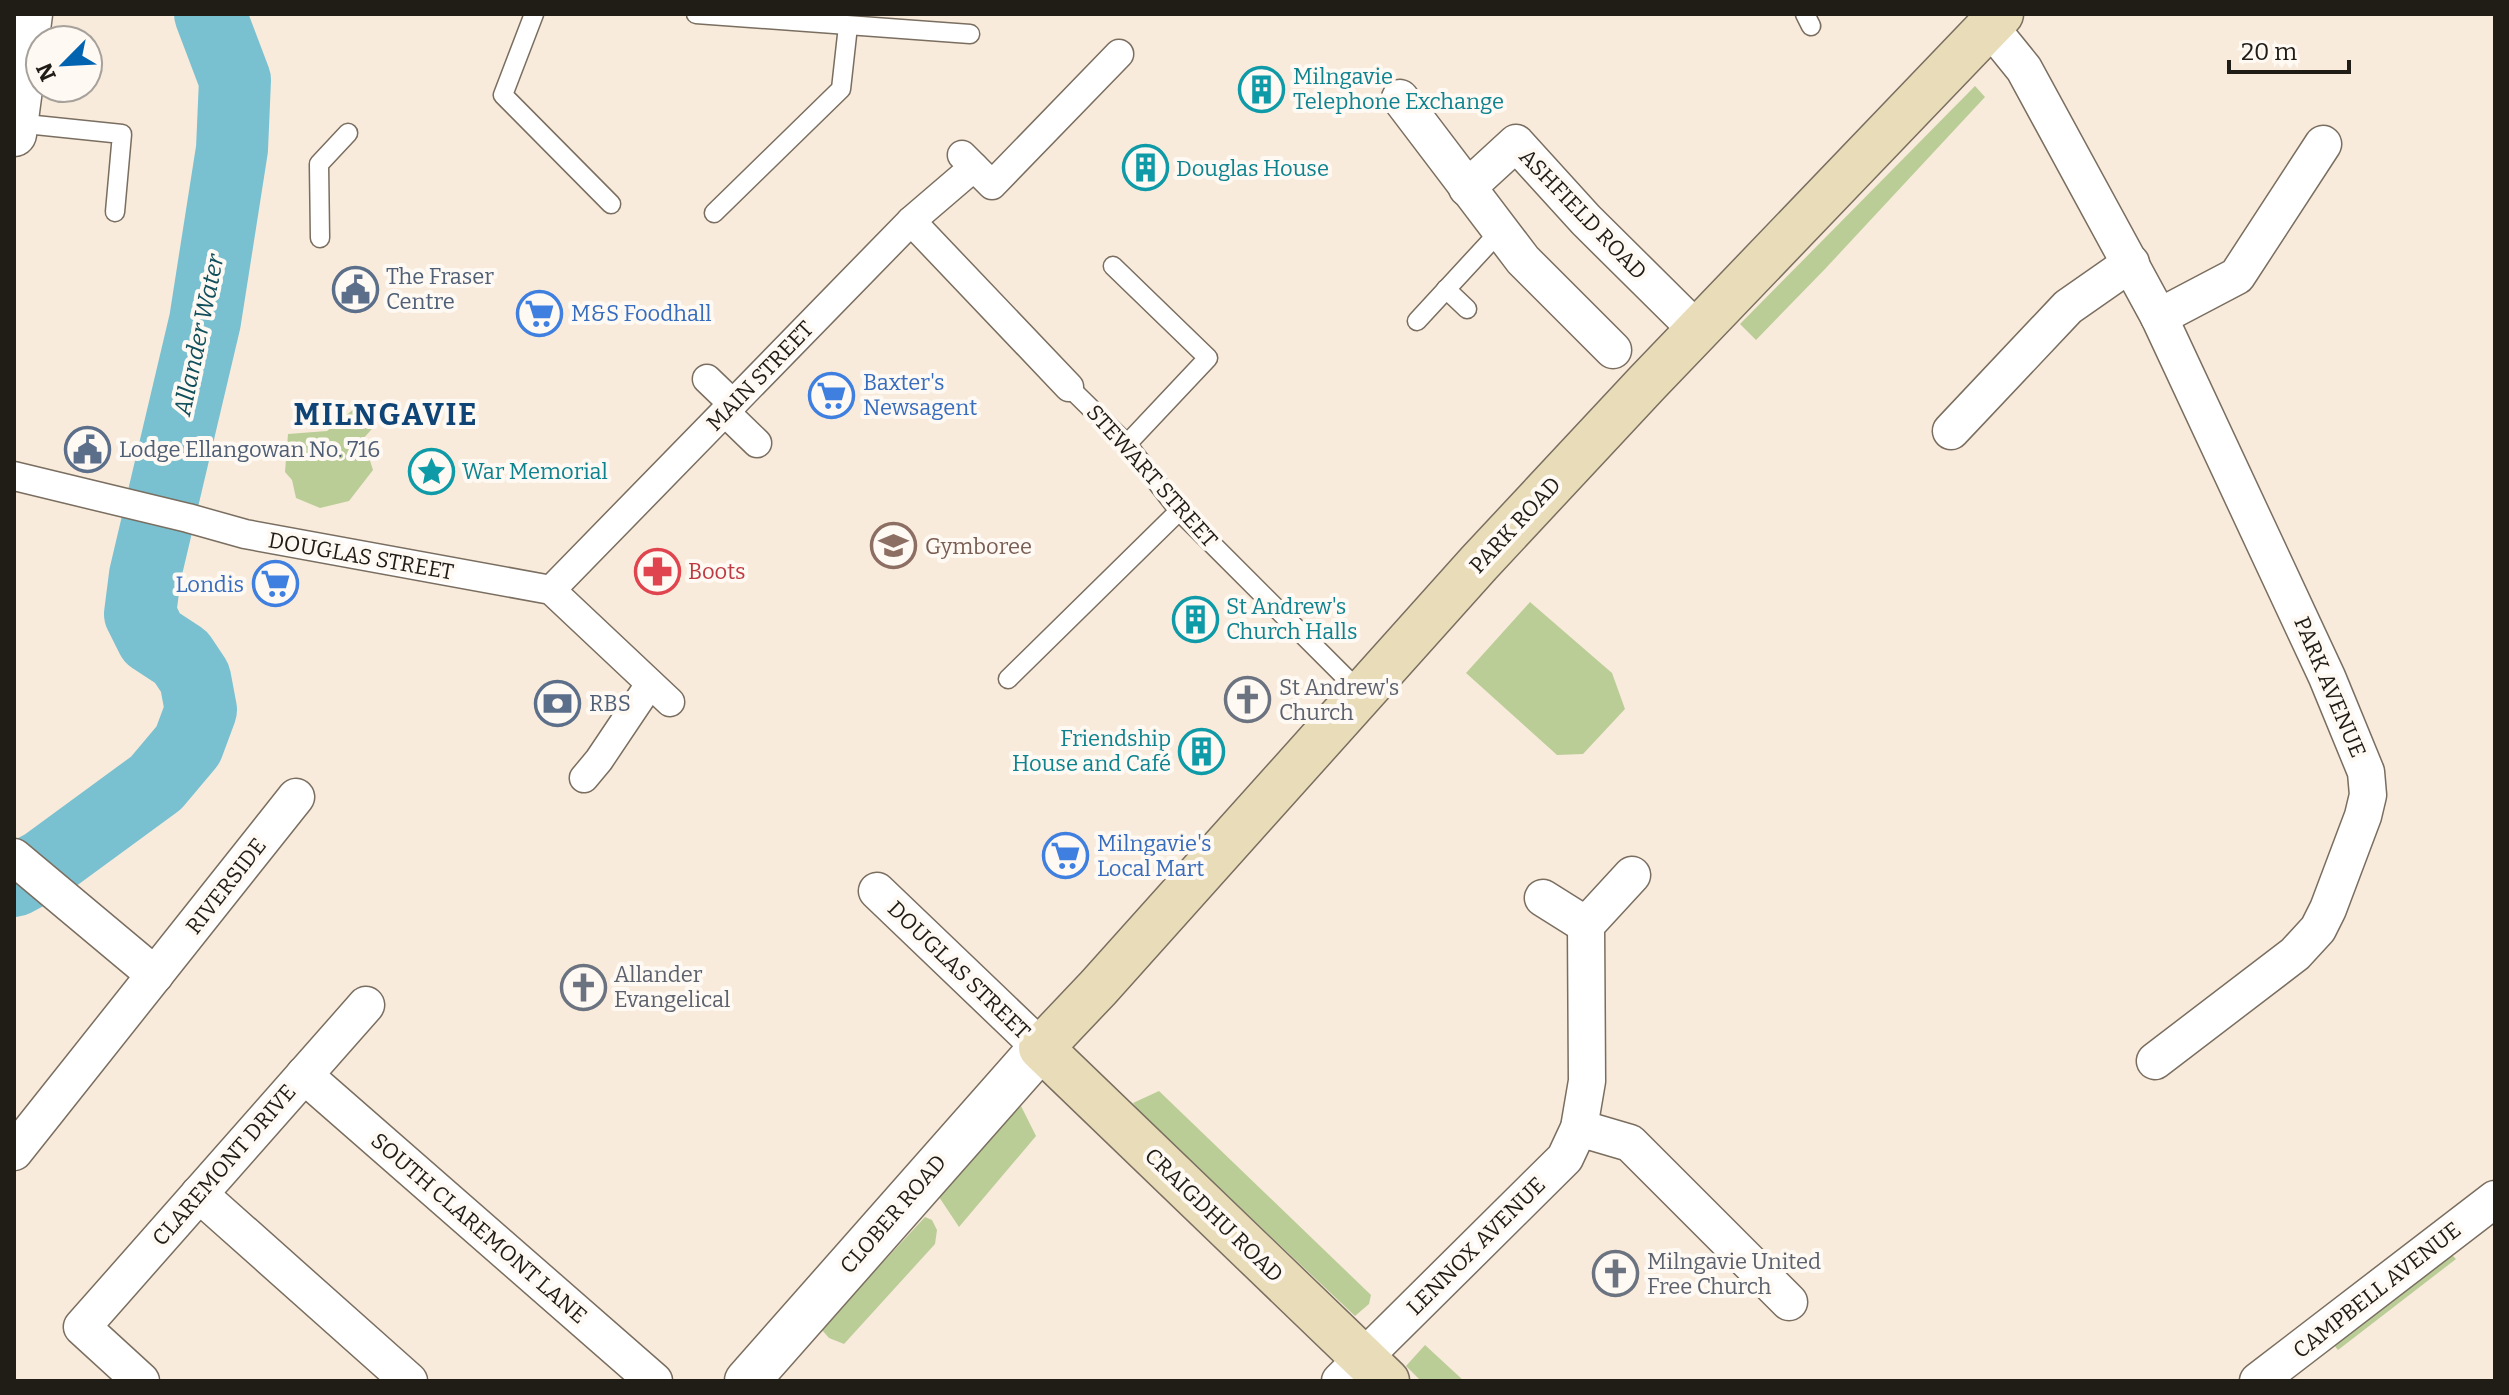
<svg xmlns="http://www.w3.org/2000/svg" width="2509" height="1395" font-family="Bitter,serif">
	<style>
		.green { fill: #bbcd97 }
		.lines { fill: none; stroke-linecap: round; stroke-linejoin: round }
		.river { stroke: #79c0d1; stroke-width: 72 }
		.service-casing { stroke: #7a6e60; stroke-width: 21 }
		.pedestrian-casing { stroke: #7a6e60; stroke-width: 31 }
		.minor-casing { stroke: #7a6e60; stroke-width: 39 }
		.tertiary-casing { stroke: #7a6e60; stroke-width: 47 }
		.secondary-casing { stroke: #7a6e60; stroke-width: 47 }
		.service { stroke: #fff; stroke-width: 18 }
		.pedestrian { stroke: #fff; stroke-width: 28 }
		.minor { stroke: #fff; stroke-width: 36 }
		.tertiary { stroke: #fff; stroke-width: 44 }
		.secondary { stroke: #e9dcb9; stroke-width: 44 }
		.labels { text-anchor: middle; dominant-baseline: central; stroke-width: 8; stroke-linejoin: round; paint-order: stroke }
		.culture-label { font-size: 22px; fill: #0d838f; stroke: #fff9f3; text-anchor: start }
		.street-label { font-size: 22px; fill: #201c16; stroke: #fff9f3 }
		.service-label { font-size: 22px; fill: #4e5e75; stroke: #fff9f3; text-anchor: start }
		.shop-label { font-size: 22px; fill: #366cbe; stroke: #fff9f3; text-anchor: start }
		.education-label { font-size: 22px; fill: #785e54; stroke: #fff9f3; text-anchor: start }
		.health-label { font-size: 22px; fill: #be3a42; stroke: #fff9f3; text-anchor: start }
		.worship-label { font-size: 22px; fill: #5b616d; stroke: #fff9f3; text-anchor: start }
		.water-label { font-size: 24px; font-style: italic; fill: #104f5b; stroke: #fff9f3 }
		.district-label { font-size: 30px; font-weight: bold; letter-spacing: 2px; fill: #0f4576; stroke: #fff9f3 }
	</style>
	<rect width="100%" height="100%" fill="#f8ebdb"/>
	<g class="green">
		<polygon points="1975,86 1985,97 1825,269 1756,340 1740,324"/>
		<polygon points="361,403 378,422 363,439 373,470 349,501 320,508 296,498 292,480 285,472 288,434 327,431"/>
		<polygon points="1530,602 1612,673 1625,709 1583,754 1557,755 1466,673"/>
		<polygon points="1159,1091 1371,1295 1369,1304 1355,1316 1141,1114 1133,1103"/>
		<polygon points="1021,1106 1036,1136 959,1227 937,1194"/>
		<polygon points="925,1217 932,1220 937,1230 935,1244 844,1344 829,1338 821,1329"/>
		<polygon points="2451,1254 2456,1259 2338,1350 2334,1345"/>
		<polygon points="1425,1345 1464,1381 1421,1381 1406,1366"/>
	</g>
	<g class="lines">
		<polyline class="river" points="14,881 44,865 156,783 188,745 201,710 195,678 181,657 152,638 140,614 145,575 205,321 232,149 235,80 210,14"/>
		<defs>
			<g id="service">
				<polyline points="534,14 503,95 611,204"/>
				<polyline points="696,14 970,34"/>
				<polyline points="1805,14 1811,26"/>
				<polyline points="16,123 122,134 115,212"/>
				<polyline points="714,213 841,89 848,26"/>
				<polyline points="320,238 319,164 348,133"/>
				<polyline points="1113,266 1208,358 1127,444"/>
				<polyline points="1446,289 1467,309"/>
				<polyline points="1417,321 1500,231"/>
				<polyline points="1069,387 1127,444 1179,511 1362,694"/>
				<polyline points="1008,679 1179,511"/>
			</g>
			<g id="pedestrian">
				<polyline points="962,155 992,185 1119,54"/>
				<polyline points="911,221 1069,387"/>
				<polyline points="707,379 733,404"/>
				<polyline points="725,412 757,443"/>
				<polyline points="14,476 188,518 245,534 551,590 670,702"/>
				<polyline points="551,590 911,221 974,167"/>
				<polyline points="584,778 599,760 650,684"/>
			</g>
			<g id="minor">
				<polyline points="1990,27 2024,69 2159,317 2327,677 2366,772 2368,795 2363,816 2328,909 2318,929 2295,954 2155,1061"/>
				<polyline points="1400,98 1523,260 1613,350"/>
				<polyline points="1467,188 1516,143 1586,220 1697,330"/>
				<polyline points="2159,317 2237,276 2323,144"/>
				<polyline points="1951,431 2068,307 2131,263"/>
				<polyline points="14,857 155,975"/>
				<polyline points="877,891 1041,1048"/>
				<polyline points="1543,898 1586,925"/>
				<polyline points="304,1075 654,1381"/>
				<polyline points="1579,1128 1630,1143 1789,1302"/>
				<polyline points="14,1152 296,797"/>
				<polyline points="199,1194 409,1381"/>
				<polyline points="141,1381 82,1327 366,1005"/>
				<polyline points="1340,1381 1565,1158 1579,1128 1587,1081 1586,925 1632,875"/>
				<polyline points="2258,1381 2495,1199"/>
			</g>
			<g id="tertiary">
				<polyline points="14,134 30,14"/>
				<polyline points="747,1381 1041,1048"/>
			</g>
			<polyline id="secondary" points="1387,1381 1041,1048 1098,988 1479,563 1647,383 2001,14"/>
		</defs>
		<use href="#service" class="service-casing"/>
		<use href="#pedestrian" class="pedestrian-casing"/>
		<use href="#minor" class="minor-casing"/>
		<use href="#tertiary" class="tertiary-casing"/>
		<use href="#secondary" class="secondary-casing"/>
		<use href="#service" class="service"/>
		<use href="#pedestrian" class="pedestrian"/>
		<use href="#minor" class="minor"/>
		<use href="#tertiary" class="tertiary"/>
		<use href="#secondary" class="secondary"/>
	</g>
	<defs>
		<symbol id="building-ring" viewBox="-11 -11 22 22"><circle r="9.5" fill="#fff9f3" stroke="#0f9aa8" stroke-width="1.5"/><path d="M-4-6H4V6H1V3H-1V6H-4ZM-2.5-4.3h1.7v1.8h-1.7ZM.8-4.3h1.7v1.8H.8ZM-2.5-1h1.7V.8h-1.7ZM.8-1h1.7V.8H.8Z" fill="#0f9aa8"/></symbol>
		<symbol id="civic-ring" viewBox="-11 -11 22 22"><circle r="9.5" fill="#fff9f3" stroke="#5c6f8a" stroke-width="1.5"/><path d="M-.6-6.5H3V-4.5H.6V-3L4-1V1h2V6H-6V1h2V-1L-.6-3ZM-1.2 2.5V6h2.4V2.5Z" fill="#5c6f8a"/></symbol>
		<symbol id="supermarket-ring" viewBox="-11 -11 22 22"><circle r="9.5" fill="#fff9f3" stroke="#3f7fe0" stroke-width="1.5"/><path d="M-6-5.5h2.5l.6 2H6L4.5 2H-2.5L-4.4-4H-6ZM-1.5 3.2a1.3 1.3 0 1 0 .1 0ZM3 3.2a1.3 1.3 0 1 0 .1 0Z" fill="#3f7fe0"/></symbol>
		<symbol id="sight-ring" viewBox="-11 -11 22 22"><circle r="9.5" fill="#fff9f3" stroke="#0f9aa8" stroke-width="1.5"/><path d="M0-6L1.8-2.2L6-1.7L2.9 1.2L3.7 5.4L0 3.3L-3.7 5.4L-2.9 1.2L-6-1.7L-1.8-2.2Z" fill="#0f9aa8"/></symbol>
		<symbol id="school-ring" viewBox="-11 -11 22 22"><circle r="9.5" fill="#fff9f3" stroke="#8d6e63" stroke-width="1.5"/><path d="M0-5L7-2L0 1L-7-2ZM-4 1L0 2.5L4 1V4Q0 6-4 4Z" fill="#8d6e63"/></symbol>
		<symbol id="pharmacy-ring" viewBox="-11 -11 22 22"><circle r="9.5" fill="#fff9f3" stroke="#e0444e" stroke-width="1.5"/><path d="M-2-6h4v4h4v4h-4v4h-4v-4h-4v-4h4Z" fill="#e0444e"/></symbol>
		<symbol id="church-ring" viewBox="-11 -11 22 22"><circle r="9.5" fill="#fff9f3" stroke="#6b7280" stroke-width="1.5"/><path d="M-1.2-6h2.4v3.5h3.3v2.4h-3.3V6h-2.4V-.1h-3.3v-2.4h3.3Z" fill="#6b7280"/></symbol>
		<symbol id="bank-ring" viewBox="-11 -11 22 22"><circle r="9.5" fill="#fff9f3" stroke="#5c6f8a" stroke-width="1.5"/><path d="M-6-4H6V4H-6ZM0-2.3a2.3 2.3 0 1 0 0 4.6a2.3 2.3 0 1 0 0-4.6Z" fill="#5c6f8a"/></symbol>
	</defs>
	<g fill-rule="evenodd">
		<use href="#building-ring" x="1236" y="64" width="51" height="51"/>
		<use href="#building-ring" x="1120" y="142" width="51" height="51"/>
		<use href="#civic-ring" x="330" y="264" width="51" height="51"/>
		<use href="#supermarket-ring" x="514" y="288" width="51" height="51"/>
		<use href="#supermarket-ring" x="806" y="370" width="51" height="51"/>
		<use href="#civic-ring" x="62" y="424" width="51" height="51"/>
		<use href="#sight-ring" x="406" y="446" width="51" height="51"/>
		<use href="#school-ring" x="868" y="520" width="51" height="51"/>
		<use href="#pharmacy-ring" x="632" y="546" width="51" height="51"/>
		<use href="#supermarket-ring" x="250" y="558" width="51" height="51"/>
		<use href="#building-ring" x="1170" y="594" width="51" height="51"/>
		<use href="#church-ring" x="1222" y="674" width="51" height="51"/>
		<use href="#bank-ring" x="532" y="678" width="51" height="51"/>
		<use href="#building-ring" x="1176" y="726" width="51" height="51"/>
		<use href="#supermarket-ring" x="1040" y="830" width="51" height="51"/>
		<use href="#church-ring" x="558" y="962" width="51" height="51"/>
		<use href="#church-ring" x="1590" y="1248" width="51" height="51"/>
	</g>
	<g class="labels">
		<g class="culture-label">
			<text x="1293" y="76">Milngavie<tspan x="1293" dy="25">Telephone Exchange</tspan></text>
			<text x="1176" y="168">Douglas House</text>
			<text x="462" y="471">War Memorial</text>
			<text x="1226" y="606">St Andrew's<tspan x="1226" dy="25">Church Halls</tspan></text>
			<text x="1171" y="738" text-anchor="end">Friendship<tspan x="1171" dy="25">House and Café</tspan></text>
		</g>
		<g class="street-label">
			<text transform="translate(1583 214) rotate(46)">ASHFIELD ROAD</text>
			<text transform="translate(760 376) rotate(-46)">MAIN STREET</text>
			<text transform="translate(1152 476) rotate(48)">STEWART STREET</text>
			<text transform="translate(1515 525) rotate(-47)">PARK ROAD</text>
			<text transform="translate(361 556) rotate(10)">DOUGLAS STREET</text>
			<text transform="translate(2330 687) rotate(67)">PARK AVENUE</text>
			<text transform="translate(226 886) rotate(-52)">RIVERSIDE</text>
			<text transform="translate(959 970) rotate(44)">DOUGLAS STREET</text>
			<text transform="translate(224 1165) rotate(-49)">CLAREMONT DRIVE</text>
			<text transform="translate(893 1214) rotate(-49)">CLOBER ROAD</text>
			<text transform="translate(1214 1215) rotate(44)">CRAIGDHU ROAD</text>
			<text transform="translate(479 1228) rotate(41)">SOUTH CLAREMONT LANE</text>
			<text transform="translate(1476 1246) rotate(-45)">LENNOX AVENUE</text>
			<text transform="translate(2377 1290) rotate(-38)">CAMPBELL AVENUE</text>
		</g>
		<g class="service-label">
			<text x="386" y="276">The Fraser<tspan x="386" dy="25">Centre</tspan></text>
			<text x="119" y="449">Lodge Ellangowan No. 716</text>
			<text x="589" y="703">RBS</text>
		</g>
		<g class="shop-label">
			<text x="571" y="313">M&amp;S Foodhall</text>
			<text x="863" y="382">Baxter's<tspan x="863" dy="25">Newsagent</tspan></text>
			<text x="244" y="584" text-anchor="end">Londis</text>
			<text x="1097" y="843">Milngavie's<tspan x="1097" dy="25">Local Mart</tspan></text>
		</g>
		<g class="education-label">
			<text x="925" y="546">Gymboree</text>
		</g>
		<g class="health-label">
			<text x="688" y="571">Boots</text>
		</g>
		<g class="worship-label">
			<text x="1279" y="687">St Andrew's<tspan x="1279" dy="25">Church</tspan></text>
			<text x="614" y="974">Allander<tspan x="614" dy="25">Evangelical</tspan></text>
			<text x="1647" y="1261">Milngavie United<tspan x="1647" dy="25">Free Church</tspan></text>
		</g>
		<g class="water-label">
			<text transform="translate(199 335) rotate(-78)">Allander Water</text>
		</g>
		<g class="district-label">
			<text x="386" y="415">MILNGAVIE</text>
		</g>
	</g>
	<rect width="2509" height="1395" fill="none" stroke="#201c16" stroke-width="32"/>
	<g transform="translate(64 64) rotate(246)"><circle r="38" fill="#fff9f3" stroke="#a6a19b" stroke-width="2"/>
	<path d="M0-6L14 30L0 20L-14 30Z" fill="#0264b0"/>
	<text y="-12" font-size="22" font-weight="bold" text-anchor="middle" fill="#201c16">N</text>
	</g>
	<path d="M2229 60v12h120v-12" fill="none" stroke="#201c16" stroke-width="4"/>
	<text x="2241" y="60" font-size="24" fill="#201c16" stroke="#fff9f3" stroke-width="6" paint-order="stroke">20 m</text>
</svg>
